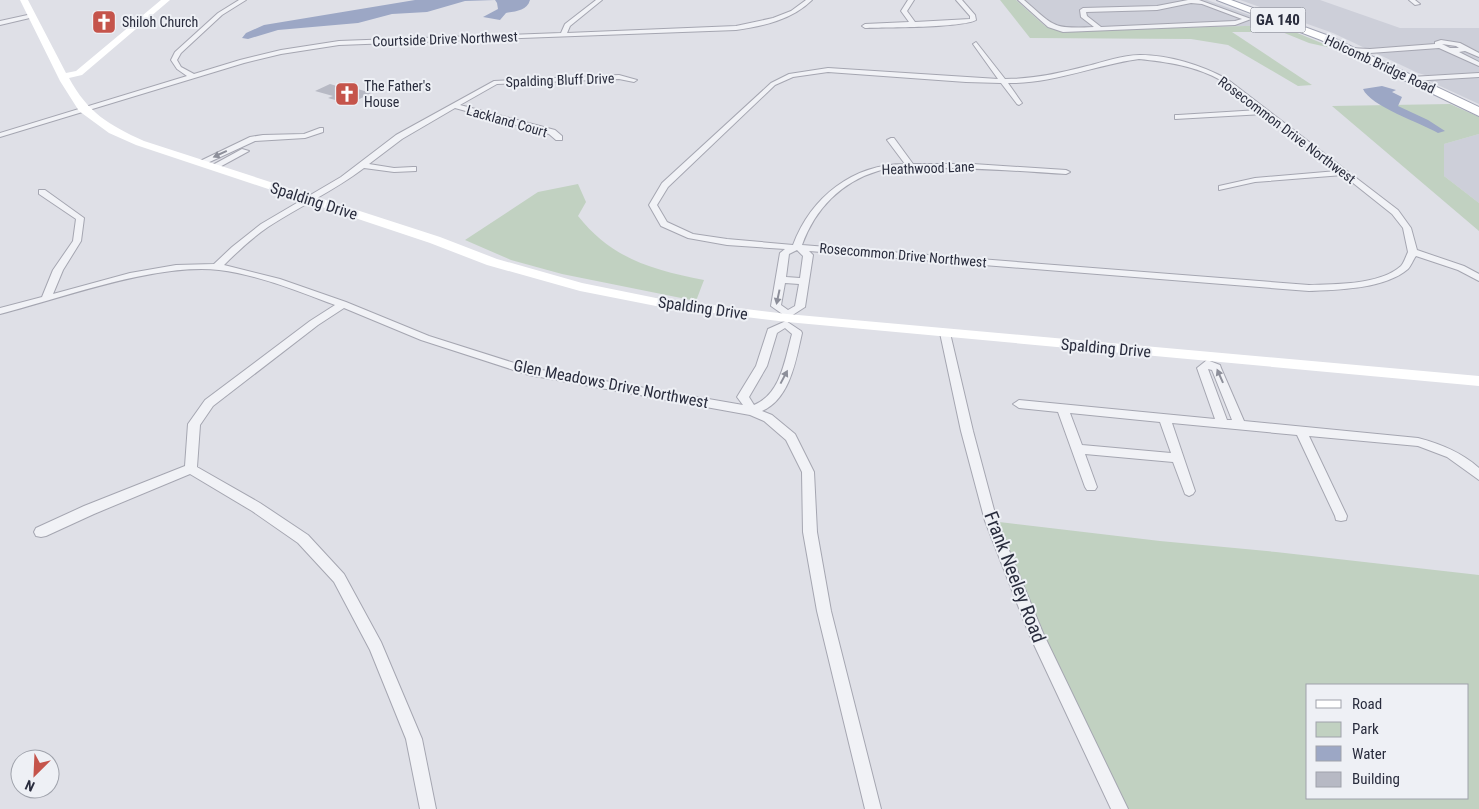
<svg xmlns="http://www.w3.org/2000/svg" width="1479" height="809" font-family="'Roboto Condensed',sans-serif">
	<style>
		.built { fill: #cdcfd9 }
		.green { fill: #c1d1c1; fill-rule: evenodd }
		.water { fill: #9ca7c5 }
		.building { fill: #b7b9c4 }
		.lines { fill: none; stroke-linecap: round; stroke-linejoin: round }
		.street-casing { stroke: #a5a6b1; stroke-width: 2 }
		.primary-casing { stroke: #9fa2b2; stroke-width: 2 }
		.street { fill: #f1f2f6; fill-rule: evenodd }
		.secondary { fill: #fff; fill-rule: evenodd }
		.primary { fill: #fff; fill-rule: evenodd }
		.oneway { fill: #8d8f9a }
		.labels { text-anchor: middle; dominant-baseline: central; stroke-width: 4; stroke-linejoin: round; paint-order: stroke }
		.far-poi-label { font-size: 14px; fill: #292c3d; stroke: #eef0f5; text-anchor: start }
		.far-street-label { font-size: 14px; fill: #292c3d; stroke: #eef0f5 }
		.shield { fill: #eef0f5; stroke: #646774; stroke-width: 1 }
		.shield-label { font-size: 15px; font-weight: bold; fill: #292c3d }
		.street-label { font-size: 16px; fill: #292c3d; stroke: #eef0f5 }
		.near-street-label { font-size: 19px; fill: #292c3d; stroke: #eef0f5 }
	</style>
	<rect width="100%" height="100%" fill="#dfe0e7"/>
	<g class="built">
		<polygon points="1016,0 1207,0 1278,25 1061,31 1045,26"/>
		<polygon points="1240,0 1320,0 1400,28 1479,28 1479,74 1425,75 1418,73 1333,33"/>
		<polygon points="1479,77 1479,104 1427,80"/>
		<polygon points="1479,134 1479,203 1444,176 1444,144"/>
	</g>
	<g class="green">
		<polygon points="1000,0 1016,0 1045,26 1061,31 1278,25 1336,49 1309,43 1282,32 1232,32 1312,85 1298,86 1228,45 1191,39 1030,38"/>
		<polygon points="1450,104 1479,117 1479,134 1444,144 1444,176 1479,203 1479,231 1332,106"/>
		<path d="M578 184 586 202 578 216C612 259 653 270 704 280L696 301 562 274 511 260 465 240 538 192Z"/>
		<path d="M991 521 1160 541 1276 552 1479 575V809H1120ZM1308 685H1468V798H1308Z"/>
	</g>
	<g class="water">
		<path d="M415 0H530C527 11 516 11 506 13L500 20 483 17 498 9 497 3 495 0 465 1 427 12 392 14 358 23 278 30 248 39 242 38 246 33 264 25Z"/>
		<path d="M1382 86 1396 90 1392 92 1402 97 1398 106 1428 120 1445 131 1438 133C1421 123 1370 106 1363 89Z"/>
	</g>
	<polygon class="building" points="330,84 347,89 351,87 371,93 350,104 328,98 333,96 315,91"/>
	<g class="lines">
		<defs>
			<g id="street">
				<path d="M239 0H246L222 15 181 53 177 60 181 67 194 74 240 60 281 50 339 41 561 33 565 24 596 0H602L570 26 567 33 736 26 773 18 791 11 806 0H812C792 20 763 26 736 30L339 45 281 54 244 63 0 137V133L187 76 177 69 171 60 175 52 218 13Z"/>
				<path d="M908 0H914L907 11 915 22 970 19V16L956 0H962L975 15 976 20C962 28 886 27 865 28L862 26 865 24 909 22 901 11Z"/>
				<path d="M1018 0H1024C1055 27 1052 29 1094 27L1081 17 1080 10 1083 8 1157 6 1188 0H1199L1251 19 1235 25 1063 32 1048 27ZM1191 3 1202 4 1242 19 1235 21 1101 27 1087 16 1086 12 1157 10Z"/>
				<polygon points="1409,0 1415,0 1420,4 1415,5"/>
				<polygon points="32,14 34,17 0,25 0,21"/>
				<path d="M1441 40 1460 43 1479 53V57L1465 51 1459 52 1479 62V66L1439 48 1370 53 1349 52 1346 50 1349 48 1370 49 1435 44V42ZM1442 44 1456 46 1459 48H1450Z"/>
				<path d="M976 42 1005 79C1033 79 1061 73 1087 66 1104 62 1122 55 1140 55 1169 55 1201 65 1227 79L1398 210 1411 228 1417 250 1464 266 1479 274V281L1458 270 1416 256C1413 260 1411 266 1408 269 1385 289 1337 290 1309 291L809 251 813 255 805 307 788 318 771 306 780 253 785 249 727 245 688 238 661 226 649 205 662 183 771 83 789 74 828 68 998 79 973 44ZM1139 59C1167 62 1197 66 1222 81 1235 89 1247 101 1259 110L1178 115H1175V119L1264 114 1337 171 1255 178 1219 186V190L1255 182 1343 175 1392 214 1403 228 1408 252C1406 256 1404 263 1401 266 1380 285 1336 284 1309 285L802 245C815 209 841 182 878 171 892 166 907 169 920 168 969 167 1017 171 1066 174L1070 172 1066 170 973 164H913L894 138H891L887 140 905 164C853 164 811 197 793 245L727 239 693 234 667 222 657 205 668 187 775 85 793 77 828 72 966 82 1001 83 1017 104 1019 105 1022 103 1008 83C1053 84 1095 65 1139 59ZM797 250 803 256 800 278 786 277 789 254ZM785 283 799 284 795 306 788 310 781 305Z"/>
				<polygon points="1479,73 1479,77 1411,81 1408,79 1411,77"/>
				<path d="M619 75 637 80 634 82 619 79 497 84 460 105 555 130 562 136V140H556L549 134 455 108 402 139 369 164 394 168 413 167H416V171L394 172 364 168C334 191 300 206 268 227 252 238 237 252 224 265L280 279 346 302 429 336 530 368 743 405 737 397 756 366 768 329 786 321 801 331 802 333C796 360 790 399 762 411L772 415 795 434 814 472 817 532 831 611 881 809H865L817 611 803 532 802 472 786 440 764 421 750 415 529 375 421 340 344 308 318 325 213 406 200 425 197 467 260 503 308 535 344 574 381 642 422 739 436 809H420L406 739 370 650 334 582 298 543 252 511 190 474 94 514 46 536 41 537 36 536 34 532 36 528 84 506 185 466 188 424 205 400 310 321 335 305C297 291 259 275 219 270 155 263 63 298 0 314V308L42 297 53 270 73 241 76 219 39 194V190H45L84 218 81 241 63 270 53 294 130 273 176 265 214 264 232 247 261 224 341 177 396 135 494 81ZM785 328 792 334C785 359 781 394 754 405L749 397 767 366 777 333Z"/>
				<polygon points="320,128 323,128 323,132 305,138 255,141 203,165 196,163 250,137 263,135 304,134"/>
				<polygon points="242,149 249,151 216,169 209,167"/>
				<polygon points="945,330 950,333 973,431 997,521 1043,633 1128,809 1111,809 1029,634 985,521 961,431 940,333"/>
				<path d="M1207 360 1220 365 1221 368 1244 421 1418 438C1441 444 1461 452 1479 468V480L1447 457 1418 446 1309 436 1347 516 1346 520 1341 521 1336 520 1335 516 1297 435 1172 423 1195 491 1193 494 1189 496 1185 494 1173 462 1085 454 1097 487 1095 490H1087L1085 487 1058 412 1019 408 1013 404 1019 400 1215 419 1197 368ZM1208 369 1212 370 1232 420H1227ZM1070 413 1160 422 1171 453 1082 445Z"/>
			</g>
			<polygon id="primary" points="1217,0 1231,0 1329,36 1479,107 1479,116 1321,40"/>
		</defs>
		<use href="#street" class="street-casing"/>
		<use href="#primary" class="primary-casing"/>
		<use href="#street" class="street"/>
		<path class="secondary" d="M20 0H28L66 73 76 71 161 0H170L82 75 69 78C88 113 109 125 144 141L440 237 497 259 582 283 656 298 787 314 1479 376V386L787 322 656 306 580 291 487 265 430 243 136 145 109 133 79 111 60 81Z"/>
		<use href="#primary" class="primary"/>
	</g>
	<defs><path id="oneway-solid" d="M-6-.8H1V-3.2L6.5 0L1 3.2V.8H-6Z" transform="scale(1.25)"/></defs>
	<g class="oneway">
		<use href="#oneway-solid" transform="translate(220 154) rotate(155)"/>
		<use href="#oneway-solid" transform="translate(778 297) rotate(102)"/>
		<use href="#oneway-solid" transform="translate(1220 376) rotate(-114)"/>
		<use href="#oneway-solid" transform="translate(784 377) rotate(-62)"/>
	</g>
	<defs>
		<symbol id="church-square" viewBox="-11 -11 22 22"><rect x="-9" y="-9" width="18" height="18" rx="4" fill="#c5544b" stroke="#eef0f5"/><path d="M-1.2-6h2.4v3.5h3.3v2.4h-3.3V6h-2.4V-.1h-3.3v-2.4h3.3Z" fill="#fff"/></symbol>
	</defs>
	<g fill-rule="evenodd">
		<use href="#church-square" x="90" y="8" width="28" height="28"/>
		<use href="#church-square" x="333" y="80" width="28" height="28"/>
	</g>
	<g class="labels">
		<g class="far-poi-label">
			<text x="122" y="22">Shiloh Church</text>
			<text x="364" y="86">The Father's<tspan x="364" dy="16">House</tspan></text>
		</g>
		<g class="far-street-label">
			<text transform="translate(445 39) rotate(-2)">Courtside Drive Northwest</text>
			<text transform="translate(1380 64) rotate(25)">Holcomb Bridge Road</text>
			<text transform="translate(560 80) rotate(-2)">Spalding Bluff Drive</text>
			<text transform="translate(507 121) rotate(16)">Lackland Court</text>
			<text transform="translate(1287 130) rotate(37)">Rosecommon Drive Northwest</text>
			<text transform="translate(928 168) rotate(-2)">Heathwood Lane</text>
			<text transform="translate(903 255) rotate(5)">Rosecommon Drive Northwest</text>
		</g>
		<rect class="shield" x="1250.5" y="7.5" width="55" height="25" rx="4"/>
		<g class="shield-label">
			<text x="1278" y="20">GA 140</text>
		</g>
		<g class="street-label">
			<text transform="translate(314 201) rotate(18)">Spalding Drive</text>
			<text transform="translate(703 308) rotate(8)">Spalding Drive</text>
			<text transform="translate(1106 348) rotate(5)">Spalding Drive</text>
			<text transform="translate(611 384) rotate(11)">Glen Meadows Drive Northwest</text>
		</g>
		<g class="near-street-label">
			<text transform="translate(1015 577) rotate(69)">Frank Neeley Road</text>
		</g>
	</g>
	<rect x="1306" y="684" width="162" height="115" fill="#eef0f5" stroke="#9fa2ab"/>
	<rect x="1316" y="700" width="25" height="8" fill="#ffffff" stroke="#9fa2ab"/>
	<text x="1352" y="709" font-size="15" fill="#292c3d">Road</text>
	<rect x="1316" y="722" width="25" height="15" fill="#c1d1c1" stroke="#9fa2ab"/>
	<text x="1352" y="734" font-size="15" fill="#292c3d">Park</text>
	<rect x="1316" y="746" width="25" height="15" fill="#9ca7c5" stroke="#9fa2ab"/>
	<text x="1352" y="759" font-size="15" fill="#292c3d">Water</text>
	<rect x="1316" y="772" width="25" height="15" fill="#b7b9c4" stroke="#9fa2ab"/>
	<text x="1352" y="784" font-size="15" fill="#292c3d">Building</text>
	<g transform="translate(35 774) rotate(204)"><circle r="24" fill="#eef0f5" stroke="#9fa2ab"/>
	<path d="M0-4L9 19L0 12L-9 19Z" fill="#c5544b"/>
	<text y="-8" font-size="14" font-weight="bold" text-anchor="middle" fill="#292c3d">N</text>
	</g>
</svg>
